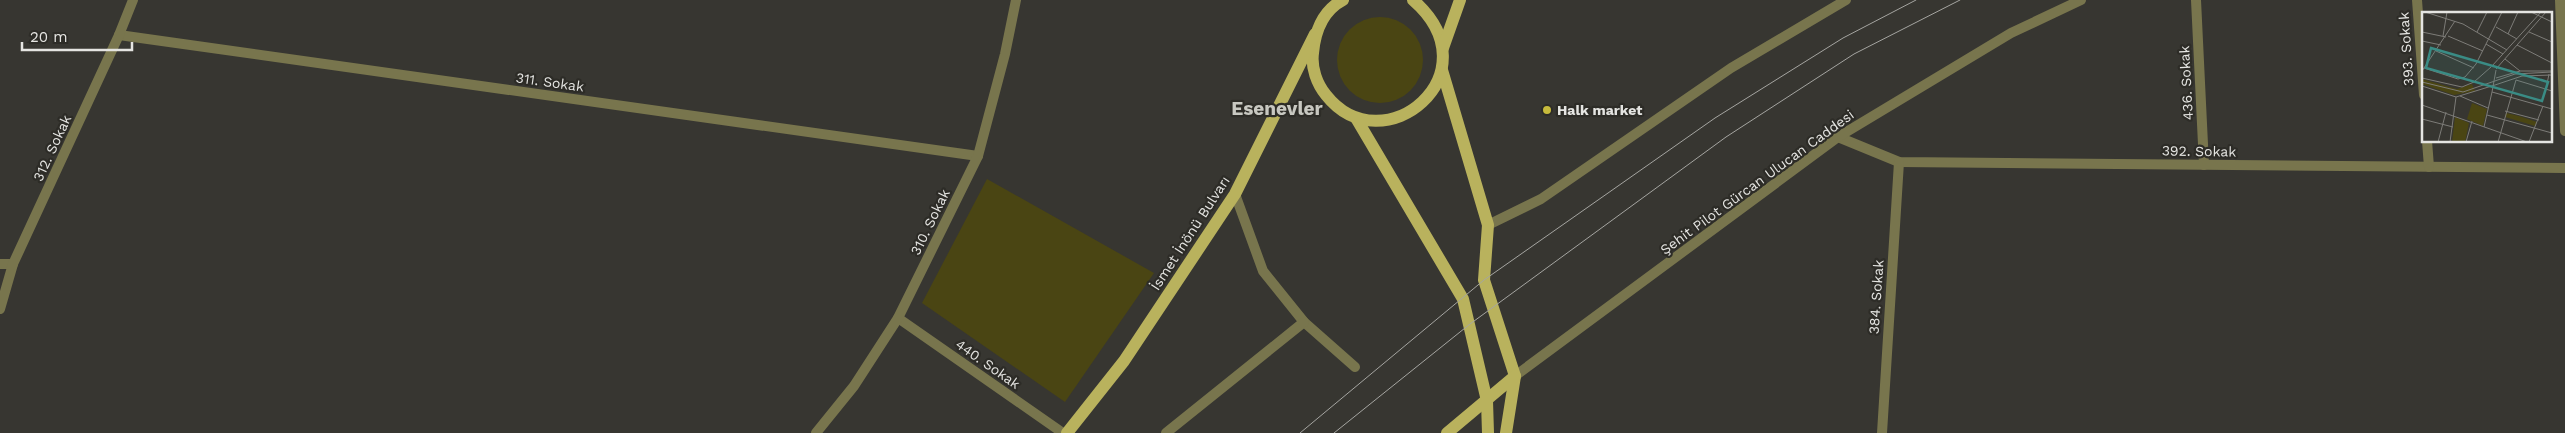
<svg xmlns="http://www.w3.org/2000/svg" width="2565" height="433" font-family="'Work Sans',sans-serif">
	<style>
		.green { fill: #4a4513 }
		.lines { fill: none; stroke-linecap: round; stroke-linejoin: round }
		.service { stroke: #78754d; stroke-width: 10 }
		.minor { stroke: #78754d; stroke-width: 10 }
		.tertiary { stroke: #78754d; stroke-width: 10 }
		.primary { stroke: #b9b25d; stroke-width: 12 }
		.tram { stroke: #a5a5a1; stroke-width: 1 }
		.poi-dot { fill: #c7bb3c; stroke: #2d2c27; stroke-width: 2 }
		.labels { text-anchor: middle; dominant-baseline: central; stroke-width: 4.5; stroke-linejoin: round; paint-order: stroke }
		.street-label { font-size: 14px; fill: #e5e5e2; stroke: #2d2c27 }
		.poi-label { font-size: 14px; font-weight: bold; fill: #e5e5e2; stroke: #2d2c27; text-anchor: start }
		.district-label { font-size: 19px; font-weight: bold; fill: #c8c8c1; stroke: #2d2c27 }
		.inset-road { fill: none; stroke: #7d7c78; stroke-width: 1 }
		.view { fill: #3a8c85; fill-opacity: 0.15; stroke: #3a8c85; stroke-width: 2.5 }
		.inset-edge { fill: none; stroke: #e5e5e2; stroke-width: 2.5 }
	</style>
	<rect width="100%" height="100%" fill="#373631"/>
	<g class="green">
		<circle cx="1380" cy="60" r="43"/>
		<polygon points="987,179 1154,273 1065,402 922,303"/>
	</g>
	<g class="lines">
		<g class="service">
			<polyline points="1235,194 1263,271 1304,322 1355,367"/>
			<polyline points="1166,433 1304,322"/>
		</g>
		<g class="minor">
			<polyline points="2196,0 2204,165"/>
			<polyline points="2417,0 2424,95"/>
			<polyline points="2560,0 2565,131"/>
			<polyline points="119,35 978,156"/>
			<polyline points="1838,137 1899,162 2565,168"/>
			<polyline points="2427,141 2429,167"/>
			<polyline points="0,264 13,264"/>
			<polyline points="0,309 13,264 119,35 133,0"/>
			<polyline points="898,318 1063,433"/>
			<polyline points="816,433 854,386 898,318 978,156 1005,54 1016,0"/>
			<polyline points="1882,433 1899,162"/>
		</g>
		<g class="tertiary">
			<polyline points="1488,225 1541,199 1731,68 1846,0"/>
			<polyline points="1515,376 1838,137 2011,33 2081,0"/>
		</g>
		<g class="primary">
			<path d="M1343 0C1322 11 1315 31 1313 53 1311 68 1317 84 1326 95 1383 167 1497 73 1413 0"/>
			<polyline points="1443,48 1460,0"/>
			<polyline points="1442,70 1488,225 1484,280 1515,376 1506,433"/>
			<polyline points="1356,118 1463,299 1487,401 1488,433"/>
			<polyline points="1067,433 1124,361 1235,194 1315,34"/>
			<polyline points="1447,433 1515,376"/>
		</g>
		<g class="tram">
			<polyline points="1300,433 1484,280 1715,118 1843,38 1916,0"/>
			<polyline points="1334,433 1470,324 1726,137 1854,54 1960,0"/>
		</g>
	</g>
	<circle class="poi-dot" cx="1547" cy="110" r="5"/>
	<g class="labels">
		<g class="street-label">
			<text transform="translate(2406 49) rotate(-94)">393. Sokak</text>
			<text transform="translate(550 82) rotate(8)">311. Sokak</text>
			<text transform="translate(2186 83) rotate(-93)">436. Sokak</text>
			<text transform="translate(52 148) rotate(-65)">312. Sokak</text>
			<text transform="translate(2199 151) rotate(1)">392. Sokak</text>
			<text transform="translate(1757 182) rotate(-36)">Şehit Pilot Gürcan Ulucan Caddesi</text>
			<text transform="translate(930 222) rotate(-64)">310. Sokak</text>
			<text transform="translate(1190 233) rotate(-57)">İsmet İnönü Bulvarı</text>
			<text transform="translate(1876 297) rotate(-86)">384. Sokak</text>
			<text transform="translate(988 364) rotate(35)">440. Sokak</text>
		</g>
		<g class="poi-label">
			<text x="1557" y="110">Halk market</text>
		</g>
		<g class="district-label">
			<text x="1277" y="108">Esenevler</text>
		</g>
	</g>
	<g transform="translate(2422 12)">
		<rect width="130" height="130" fill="#373631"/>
		<path d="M0 67 35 77 50 72 53 79 32 83 0 72ZM50 91 65 97 61 114 45 107ZM84 101 97 104 115 110 113 114 83 105ZM33 105 47 111 43 130H30Z" fill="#4a4513"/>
		<path class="inset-road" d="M3 0 41 12 85 38M109 0 130 10M74 15 95 27M0 20 24 25M55 20 65 0M107 20 130 30M86 22 96 0M21 24 25 0M26 24 61 39M0 29 19 33M64 32 81 42M95 33 130 51M14 39 52 56M83 47 98 59M70 54 119 0M2 56 36 67 43 65 54 52 80 0M74 57 124 0M0 59 33 9M0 66 40 75 52 70 69 55M74 66 98 59H130M94 68 130 79M0 70 41 80 93 62 130 60M73 73 100 64 130 63M0 74 34 85 73 73M124 77 127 62M70 80 74 58M38 84 66 96M0 93 105 130M83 99 117 108M65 103 130 121M0 107 31 115M62 115 70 80 130 97M16 130 24 100M28 130 34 85M44 130 50 109M76 130 94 68M107 130 121 94"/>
		<path class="view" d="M9 36 126 70 120 89 4 56Z"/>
		<rect width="130" height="130" class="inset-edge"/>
	</g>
	<path d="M22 42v8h110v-8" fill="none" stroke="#e5e5e2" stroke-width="2.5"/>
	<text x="30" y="42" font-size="15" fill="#e5e5e2" stroke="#2d2c27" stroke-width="4" paint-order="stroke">20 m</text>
</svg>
